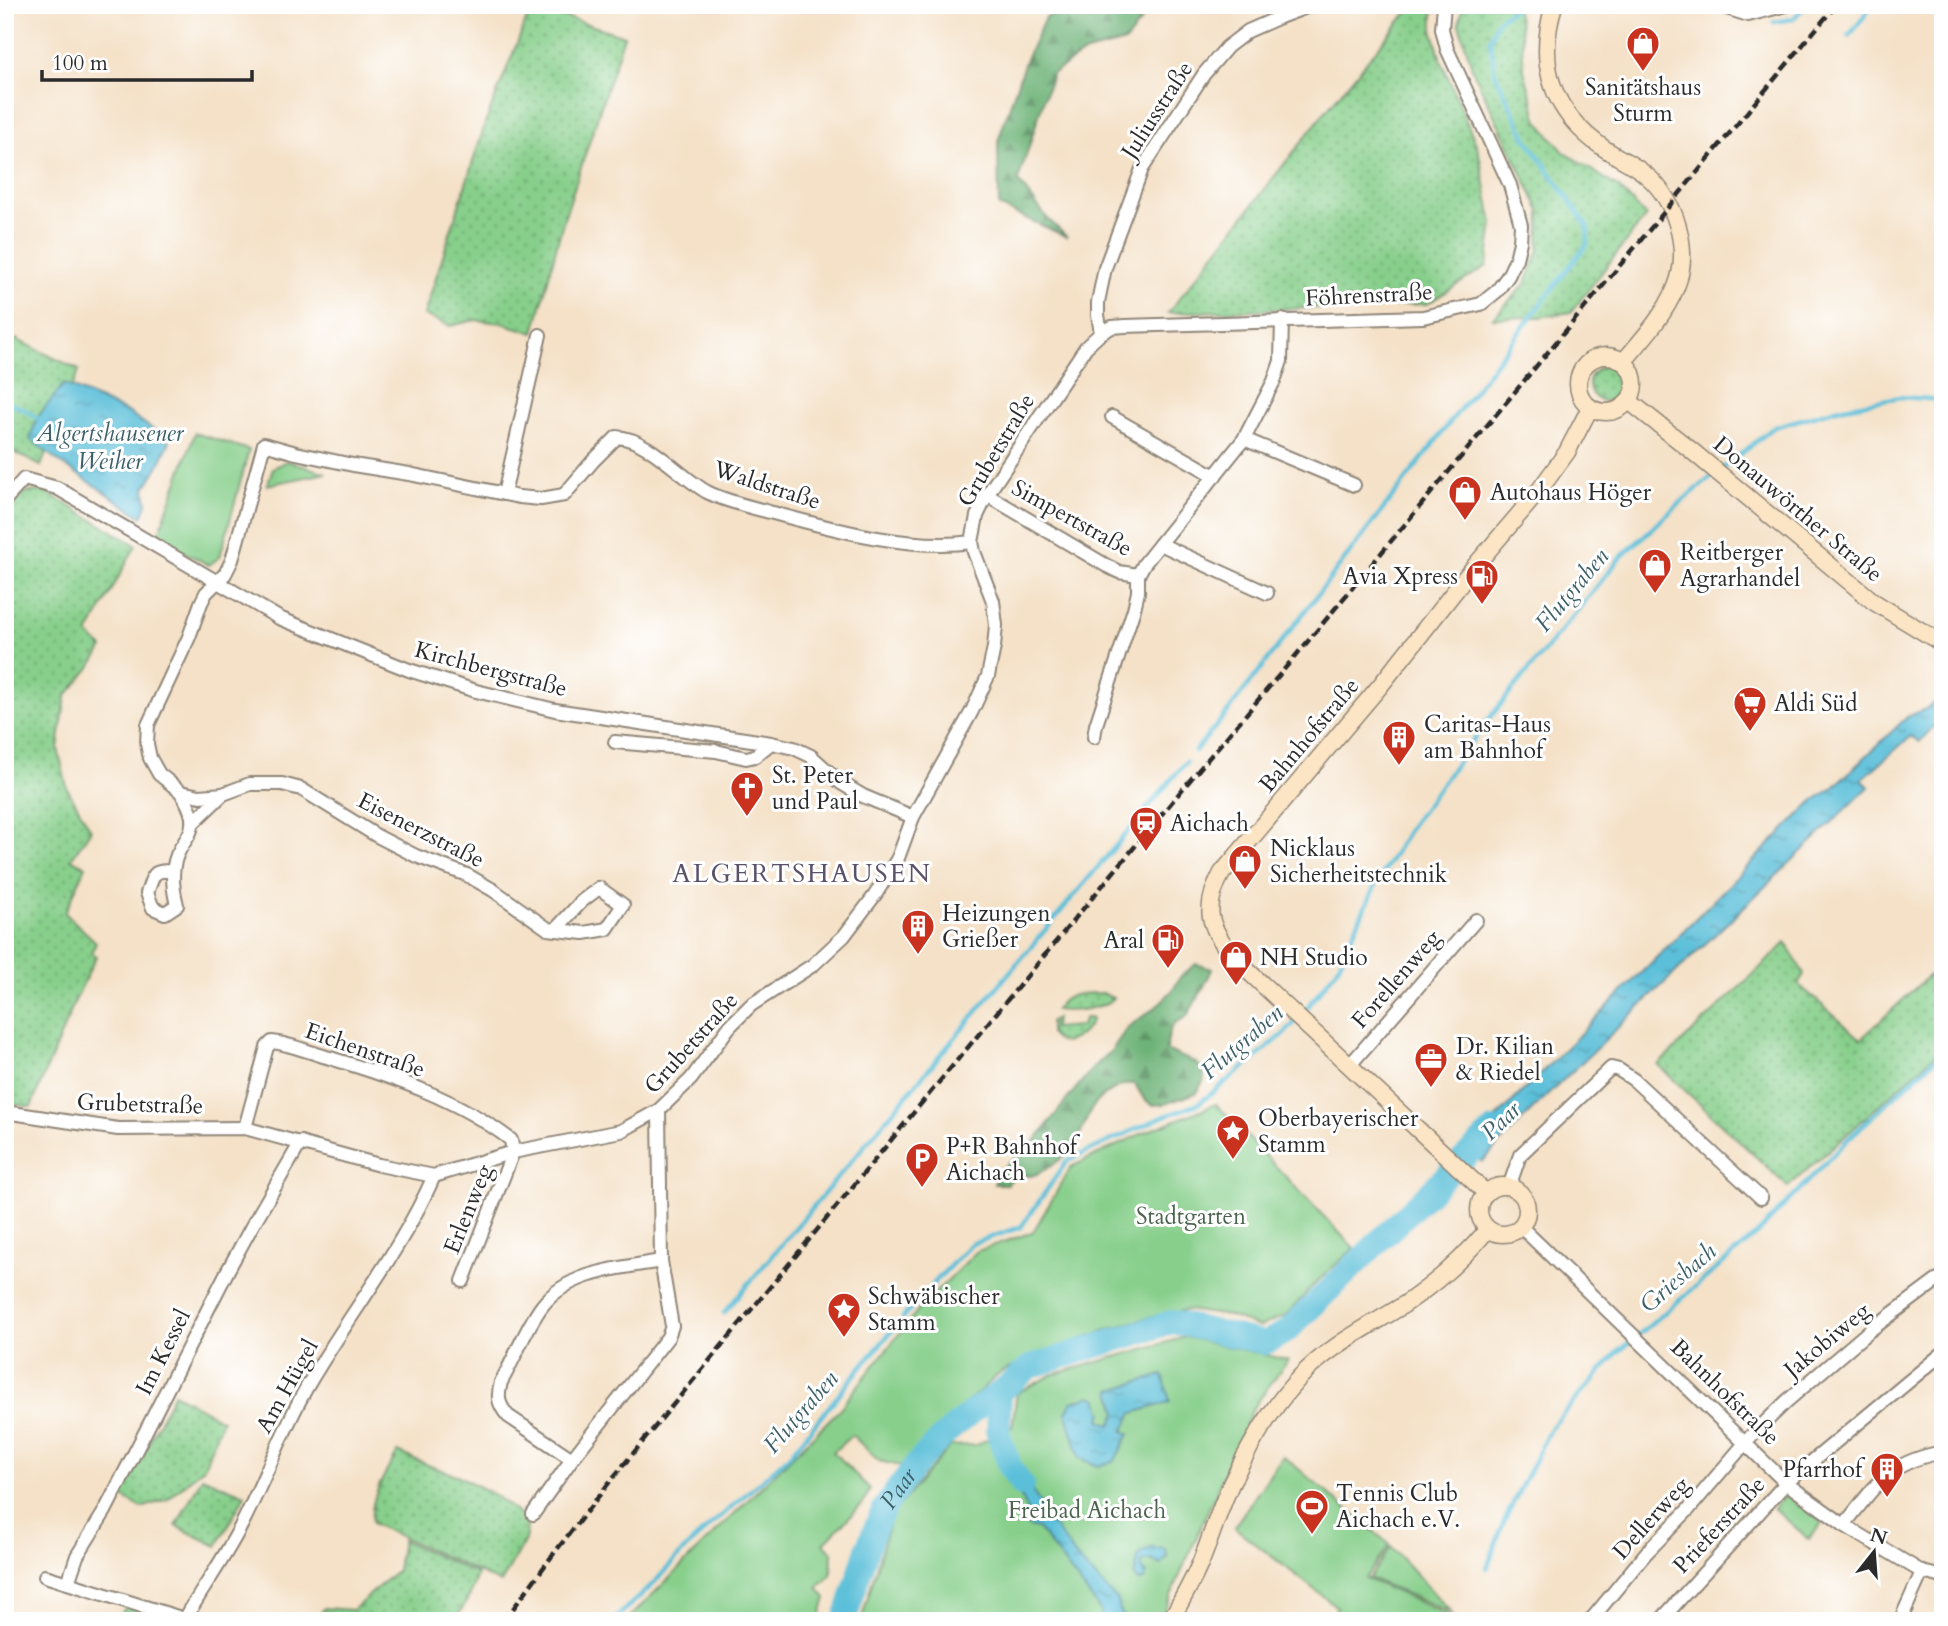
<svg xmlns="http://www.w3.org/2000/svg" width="1948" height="1626" font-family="Cardo,serif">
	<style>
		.grass { fill: url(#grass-dots); stroke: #597d5b; stroke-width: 2 }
		.forest { fill: url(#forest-firs); stroke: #4c6e51; stroke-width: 2 }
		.green { fill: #87cf8b; stroke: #597d5b; stroke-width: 2 }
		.water { fill: url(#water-ripples); stroke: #437582; stroke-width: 2 }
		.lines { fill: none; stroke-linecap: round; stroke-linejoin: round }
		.stream { stroke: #5bbfd9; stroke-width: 4.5 }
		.river { stroke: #5bbfd9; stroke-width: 24 }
		.street-casing { stroke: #908679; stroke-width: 16 }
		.secondary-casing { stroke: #908679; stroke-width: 19 }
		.street { stroke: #fff; stroke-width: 12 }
		.secondary { stroke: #fce5c4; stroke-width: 16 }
		.rail { stroke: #2b2b2b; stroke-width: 4.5; stroke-dasharray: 10 5; stroke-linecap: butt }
		.labels { text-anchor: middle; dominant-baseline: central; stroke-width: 6; stroke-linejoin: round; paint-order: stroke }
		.poi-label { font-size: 23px; fill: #2b2b2b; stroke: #fff; text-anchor: start }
		.street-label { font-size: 23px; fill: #2b2b2b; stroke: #fff }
		.park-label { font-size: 23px; fill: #4b644d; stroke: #fff }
		.water-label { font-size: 24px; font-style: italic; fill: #3c5f68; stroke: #fff }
		.quarter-label { font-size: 26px; letter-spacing: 2px; fill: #5b526a; stroke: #fff }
	</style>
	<defs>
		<pattern id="grass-dots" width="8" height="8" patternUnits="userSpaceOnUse" patternTransform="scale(1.75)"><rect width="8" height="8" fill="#87cf8b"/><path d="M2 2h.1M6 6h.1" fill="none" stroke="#6fa872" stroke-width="1.8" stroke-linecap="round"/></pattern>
		<pattern id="forest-firs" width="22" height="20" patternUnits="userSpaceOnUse" patternTransform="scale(1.75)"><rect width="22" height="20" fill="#6db277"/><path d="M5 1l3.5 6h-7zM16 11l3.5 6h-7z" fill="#5a9162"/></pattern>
		<pattern id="water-ripples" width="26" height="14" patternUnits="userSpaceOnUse" patternTransform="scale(1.75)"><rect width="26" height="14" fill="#5bbfd9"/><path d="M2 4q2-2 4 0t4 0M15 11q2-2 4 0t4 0" fill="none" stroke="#4b9bb0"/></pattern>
	</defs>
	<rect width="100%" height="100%" fill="#fff"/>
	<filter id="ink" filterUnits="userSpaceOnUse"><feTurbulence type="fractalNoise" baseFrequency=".0143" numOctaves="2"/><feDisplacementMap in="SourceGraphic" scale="14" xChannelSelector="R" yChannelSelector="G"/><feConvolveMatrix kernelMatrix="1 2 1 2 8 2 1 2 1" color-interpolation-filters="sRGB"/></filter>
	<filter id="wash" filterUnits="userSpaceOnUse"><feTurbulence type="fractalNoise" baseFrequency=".00686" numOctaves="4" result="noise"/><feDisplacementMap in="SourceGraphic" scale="28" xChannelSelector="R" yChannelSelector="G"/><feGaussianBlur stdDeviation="1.57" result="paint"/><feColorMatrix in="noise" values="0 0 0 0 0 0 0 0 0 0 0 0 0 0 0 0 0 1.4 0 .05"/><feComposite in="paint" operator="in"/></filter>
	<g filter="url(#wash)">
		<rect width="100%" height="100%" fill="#f4e1c7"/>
		<g class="grass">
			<polygon points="1413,5 1433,7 1433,32 1441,60 1478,149 1493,224 1487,266 1427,304 1168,313 1325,112"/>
			<polygon points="1463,5 1516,5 1521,31 1524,70 1538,121 1563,151 1619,188 1646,216 1571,312 1540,317 1493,318 1526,283 1539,250 1540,211 1473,71 1459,24"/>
			<polygon points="532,6 624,36 563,222 534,333 502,323 475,320 450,326 424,315 486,121"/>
			<polygon points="5,334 79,370 41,466 5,448"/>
			<circle cx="1606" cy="384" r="17"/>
			<polygon points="44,491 136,545 88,634 103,648 89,669 66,696 58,748 67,788 91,830 71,859 86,866 65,913 96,942 92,954 96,956 74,1003 31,1107 5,1103 5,513 8,509 26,492"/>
			<polygon points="1786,943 1804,974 1798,984 1861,1039 1943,962 1943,1048 1788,1187 1658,1065"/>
			<path d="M1102 993 1113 998C1102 1010 1071 1012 1055 1010 1067 991 1082 994 1102 993Z"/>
			<path d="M1085 1018H1092C1089 1031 1077 1038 1065 1043L1056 1040 1050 1034V1022L1056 1019 1053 1028 1081 1026Z"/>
			<polygon points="174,1393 222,1420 204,1467 168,1499 142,1508 121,1496"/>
			<path d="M398 1452 430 1466 459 1476 494 1495 528 1521 525 1540 501 1583 372 1523C369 1498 385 1474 398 1452Z"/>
			<polygon points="202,1477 245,1495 217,1546 176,1526"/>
			<polygon points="402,1540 477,1574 470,1595 455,1621 316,1621 324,1608 353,1610 397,1570"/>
			<polygon points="127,1605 176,1621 117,1621"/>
		</g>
		<g class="forest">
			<polygon points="1065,5 1150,5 1149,10 1125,42 1086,52 1052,74 1018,181 1048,219 1067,237 999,206 998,141 1025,61 1045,18 1065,8"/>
			<path d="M1196 964 1212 969C1206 985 1197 999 1188 1014 1185 1020 1180 1019 1175 1023 1168 1030 1168 1041 1166 1050L1196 1063 1204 1070V1080L1196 1093 1165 1104 1152 1105 1144 1099 1135 1084C1127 1083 1122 1085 1114 1089 1086 1104 1089 1121 1074 1146 1070 1154 1039 1176 1029 1176 1026 1176 1022 1174 1019 1173L1007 1184H994L998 1171 1032 1145 1068 1098 1092 1069 1111 1051 1128 1027 1156 1007 1172 991 1181 976Z"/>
		</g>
		<g class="green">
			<polygon points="195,433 249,450 220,557 209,565 157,538"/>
			<polygon points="287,461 326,473 267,485 273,468"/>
			<polygon points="1216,1104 1354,1248 1317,1282 1285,1316 1259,1327 1229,1316 1187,1310 1153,1316 1103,1331 1040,1354 1001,1372 964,1405 901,1466 879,1461 852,1435 833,1452 870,1489 865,1501 824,1543 832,1552 831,1575 818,1588 826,1598 819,1621 626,1621 837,1412 918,1310 977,1251 1033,1232 1071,1167 1141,1134"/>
			<polygon points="1185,1337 1288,1360 1253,1408 1162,1616 1149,1621 861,1621 892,1514 950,1446 976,1445 1012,1427 1017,1393 1052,1375"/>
			<polygon points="1283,1456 1390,1545 1365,1578 1462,1621 1329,1621 1337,1607 1234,1527"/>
			<polygon points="1787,1493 1823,1522 1809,1539 1773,1508"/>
			<polygon points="1391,1547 1452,1613 1369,1578"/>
		</g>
		<g class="water">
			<polygon points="64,384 129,413 170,441 158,467 145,488 147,504 142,517 58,461 30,439 37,418"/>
			<polygon points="1943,695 1943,712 1938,716 1937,723 1919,742 1911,736 1862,779 1869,787 1533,1109 1482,1162 1466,1148 1813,801 1833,788 1908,716 1928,708"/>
			<polygon points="1163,1375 1170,1402 1133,1413 1123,1431 1129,1434 1114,1462 1098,1466 1080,1458 1066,1412 1072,1402 1091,1396 1098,1399 1103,1413 1100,1420 1111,1425 1117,1413 1111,1390"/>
			<polygon points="1011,1456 1052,1523 1077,1558 1116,1599 1125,1621 1103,1621 1100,1611 1095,1603 1038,1529 1028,1527 1027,1510 1003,1461"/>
			<path d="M1152 1548 1165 1549 1168 1557 1161 1565 1151 1560 1142 1562V1569L1147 1574 1144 1580 1138 1581 1134 1576C1141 1560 1131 1555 1152 1548Z"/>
		</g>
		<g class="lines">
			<g class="stream">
				<polyline points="1774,22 1793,19 1806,5"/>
				<polyline points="1849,36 1873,5"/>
				<polyline points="5,401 24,409 37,418"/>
				<polyline points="1721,470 1774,427 1844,407 1900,397 1943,400"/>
				<polyline points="1195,751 1226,714 1587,244 1588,227 1526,138 1495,73 1490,40 1498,20 1515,8"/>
				<polyline points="1302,1014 1337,969 1373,890 1408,830 1484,725 1620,558 1681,502 1714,475"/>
				<polyline points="724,1313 1186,762"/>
				<polyline points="1487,1568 1505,1519 1550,1429 1616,1354 1756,1235 1848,1139 1943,1052"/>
				<polyline points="612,1621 650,1587 690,1544 790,1455 852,1378 917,1301 971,1244 1021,1227 1067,1161 1162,1117 1198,1104 1252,1061 1285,1033 1296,1021"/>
			</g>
			<g class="river">
				<polyline points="1022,1485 1011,1469 998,1433 1000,1392 1030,1367 1172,1322 1265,1343 1286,1332 1493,1130"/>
				<path id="s1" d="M844 1621C857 1584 866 1544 884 1509 888 1502 894 1494 899 1487 929 1445 958 1421 1000 1392"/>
			</g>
		</g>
	</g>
	<g filter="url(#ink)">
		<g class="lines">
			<defs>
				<g id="street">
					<polyline points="1717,5 1748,15 1787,5"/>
					<polyline points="1101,333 1098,315 1098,302 1105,268 1142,169 1204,74 1227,47 1248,31 1280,17 1312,5"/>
					<polyline points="1112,417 1215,476"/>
					<polyline points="1244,439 1354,485"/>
					<polyline points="504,494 540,335"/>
					<polyline points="987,495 1107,566 1119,572 1138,575 1144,564 1244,439 1274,381 1281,361 1282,320"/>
					<polyline points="5,500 24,479 57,488 279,618 409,670 476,691 555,710 771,743 794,748 811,756 841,783 863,796 913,817"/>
					<polyline points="1160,544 1267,593"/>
					<polyline points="1094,737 1096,725 1134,609 1138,592 1138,575"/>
					<polyline points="615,742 716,751 746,758 755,756 771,743"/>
					<polyline points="193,823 223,794"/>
					<path d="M173 871C152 870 154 874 147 893L153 908 165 913 177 905C172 886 170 866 180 849 184 842 192 833 192 824 194 813 186 801 181 792"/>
					<path d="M555 930 582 901 599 888 623 905 607 929 584 933 548 929 493 890 467 875 416 856 377 836 301 789 282 784H250L223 794 200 796 181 792 159 774 150 758 147 744 148 725 189 637 201 603 206 593 225 574 232 560 264 444 296 453 353 465 409 474 519 497 541 499 564 495 593 461 617 437C649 439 680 477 707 492 727 502 751 507 773 513 833 529 910 551 972 542"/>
					<polyline points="1349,1066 1476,920"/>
					<polyline points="5,1112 118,1129 245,1128 379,1165 434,1176 513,1152 621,1131 659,1110 691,1079 730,1026 751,1005 813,965 844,936 875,895 898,858 913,817 972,711 988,676 994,647 996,625 993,601 974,552 972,542 977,516 987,495 1086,347 1101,333 1112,327 1125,326 1423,317 1481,304 1497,291 1508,276 1516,259 1520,242 1521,225 1510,185 1447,49 1442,29 1444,5"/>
					<path d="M245 1128 267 1047 272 1042C291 1044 311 1053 330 1058 393 1077 458 1099 511 1140L513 1152 463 1281"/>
					<polyline points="1509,1187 1520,1155 1611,1068 1619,1070 1634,1080 1761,1198"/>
					<polyline points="1520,1226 1786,1483 1844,1525 1922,1572 1943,1577"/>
					<path d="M572 1459 508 1416C498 1404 497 1397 501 1382 515 1358 525 1329 542 1306 569 1271 621 1268 661 1261"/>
					<polyline points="533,1514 572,1459 668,1337 672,1326 661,1261 659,1110"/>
					<path d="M1844 1525C1877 1484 1888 1462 1943 1452"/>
					<polyline points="45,1576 184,1619"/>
					<polyline points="68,1583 77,1556 105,1511 228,1270 252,1226 301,1142"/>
					<path d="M184 1621C203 1587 227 1555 244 1520 266 1476 283 1429 308 1385 349 1315 401 1251 434 1176"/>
					<polyline points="1590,1621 1646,1553 1688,1510 1752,1435 1787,1401 1869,1331 1943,1276"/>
					<polyline points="1660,1621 1786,1483 1943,1353"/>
					<polyline points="1900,1621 1922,1572"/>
				</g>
				<g id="secondary">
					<path d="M1554 5C1536 66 1552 113 1605 149 1618 158 1634 164 1646 175 1676 200 1691 250 1676 287 1665 315 1642 340 1623 362"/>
					<circle cx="1606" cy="384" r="28"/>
					<polyline points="1629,401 1692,451 1874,602 1943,644"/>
					<circle cx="1503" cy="1210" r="24"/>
					<path d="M1486 1193 1233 957C1209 926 1202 909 1222 873L1380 686 1469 573 1538 492 1567 452 1590 408"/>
					<path d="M1170 1621C1181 1602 1191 1584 1200 1564 1211 1538 1219 1510 1231 1484 1249 1446 1271 1408 1300 1377 1330 1345 1369 1327 1405 1304 1436 1283 1464 1258 1488 1229"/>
				</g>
			</defs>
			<use href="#street" class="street-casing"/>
			<use href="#secondary" class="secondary-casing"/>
			<use href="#street" class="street"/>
			<use href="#secondary" class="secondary"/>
			<polyline class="rail" points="504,1621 555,1552 612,1479 915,1111 1196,773 1309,640 1836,5"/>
		</g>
	</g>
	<defs>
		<symbol id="shop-pin" viewBox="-11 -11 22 30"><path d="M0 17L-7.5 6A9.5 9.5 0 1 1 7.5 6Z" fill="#c8321e" stroke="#fff"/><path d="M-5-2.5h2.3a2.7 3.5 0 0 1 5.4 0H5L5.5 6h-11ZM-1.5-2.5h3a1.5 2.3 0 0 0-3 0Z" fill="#fff"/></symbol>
		<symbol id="fuel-pin" viewBox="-11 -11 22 30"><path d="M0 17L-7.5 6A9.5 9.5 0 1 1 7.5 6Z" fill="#c8321e" stroke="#fff"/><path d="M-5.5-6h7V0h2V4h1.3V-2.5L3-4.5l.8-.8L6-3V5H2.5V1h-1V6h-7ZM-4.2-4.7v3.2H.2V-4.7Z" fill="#fff"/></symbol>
		<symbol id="supermarket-pin" viewBox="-11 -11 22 30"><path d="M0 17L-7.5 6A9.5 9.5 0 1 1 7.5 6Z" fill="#c8321e" stroke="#fff"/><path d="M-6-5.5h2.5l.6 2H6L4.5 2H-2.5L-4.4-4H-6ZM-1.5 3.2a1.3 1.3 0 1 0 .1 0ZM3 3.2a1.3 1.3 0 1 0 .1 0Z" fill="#fff"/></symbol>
		<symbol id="building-pin" viewBox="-11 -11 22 30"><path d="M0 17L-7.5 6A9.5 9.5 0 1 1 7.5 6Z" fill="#c8321e" stroke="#fff"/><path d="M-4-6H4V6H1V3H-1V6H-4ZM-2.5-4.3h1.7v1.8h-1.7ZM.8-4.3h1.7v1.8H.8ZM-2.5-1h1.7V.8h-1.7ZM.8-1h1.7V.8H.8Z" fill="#fff"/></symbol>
		<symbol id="church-pin" viewBox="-11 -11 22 30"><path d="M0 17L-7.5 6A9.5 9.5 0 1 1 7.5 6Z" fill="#c8321e" stroke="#fff"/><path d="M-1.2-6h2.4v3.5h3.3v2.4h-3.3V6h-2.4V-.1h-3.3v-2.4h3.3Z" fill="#fff"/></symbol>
		<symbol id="station-pin" viewBox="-11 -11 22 30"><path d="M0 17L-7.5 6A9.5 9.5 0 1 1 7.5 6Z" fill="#c8321e" stroke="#fff"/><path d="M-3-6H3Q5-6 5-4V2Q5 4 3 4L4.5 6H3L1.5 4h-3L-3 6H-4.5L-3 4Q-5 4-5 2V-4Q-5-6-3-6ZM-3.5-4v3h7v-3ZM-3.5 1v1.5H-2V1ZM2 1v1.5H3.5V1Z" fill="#fff"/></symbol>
		<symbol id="office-pin" viewBox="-11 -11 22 30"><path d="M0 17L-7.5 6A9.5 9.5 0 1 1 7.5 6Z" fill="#c8321e" stroke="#fff"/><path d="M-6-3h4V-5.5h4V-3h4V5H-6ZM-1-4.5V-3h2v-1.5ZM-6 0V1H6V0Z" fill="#fff"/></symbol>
		<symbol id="sight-pin" viewBox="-11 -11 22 30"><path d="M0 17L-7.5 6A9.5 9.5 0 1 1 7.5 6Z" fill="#c8321e" stroke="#fff"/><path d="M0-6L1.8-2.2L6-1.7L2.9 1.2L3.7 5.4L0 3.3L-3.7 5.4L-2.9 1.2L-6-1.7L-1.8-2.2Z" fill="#fff"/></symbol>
		<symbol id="parking-pin" viewBox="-11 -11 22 30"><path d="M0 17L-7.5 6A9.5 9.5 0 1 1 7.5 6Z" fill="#c8321e" stroke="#fff"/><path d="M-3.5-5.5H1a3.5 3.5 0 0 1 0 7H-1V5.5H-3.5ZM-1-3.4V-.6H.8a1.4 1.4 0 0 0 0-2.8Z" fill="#fff"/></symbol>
		<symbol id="stadium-pin" viewBox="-11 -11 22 30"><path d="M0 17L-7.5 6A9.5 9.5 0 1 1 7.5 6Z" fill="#c8321e" stroke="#fff"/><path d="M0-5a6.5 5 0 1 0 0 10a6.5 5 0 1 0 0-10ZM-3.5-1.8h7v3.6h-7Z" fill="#fff"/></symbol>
	</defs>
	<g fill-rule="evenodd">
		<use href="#shop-pin" x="1624" y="24" width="38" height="52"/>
		<use href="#shop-pin" x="1446" y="473" width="38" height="52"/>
		<use href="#shop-pin" x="1636" y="546" width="38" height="52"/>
		<use href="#fuel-pin" x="1463" y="557" width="38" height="52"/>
		<use href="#supermarket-pin" x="1731" y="684" width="38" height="52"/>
		<use href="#building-pin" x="1380" y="718" width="38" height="52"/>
		<use href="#church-pin" x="728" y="769" width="38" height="52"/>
		<use href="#station-pin" x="1127" y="804" width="38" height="52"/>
		<use href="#shop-pin" x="1226" y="842" width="38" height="52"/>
		<use href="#building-pin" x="899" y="907" width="38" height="52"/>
		<use href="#fuel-pin" x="1149" y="921" width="38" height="52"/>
		<use href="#shop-pin" x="1217" y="938" width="38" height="52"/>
		<use href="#office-pin" x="1412" y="1040" width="38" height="52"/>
		<use href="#sight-pin" x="1214" y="1112" width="38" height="52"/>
		<use href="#parking-pin" x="903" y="1140" width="38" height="52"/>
		<use href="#sight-pin" x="825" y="1290" width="38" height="52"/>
		<use href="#building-pin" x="1868" y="1450" width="38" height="52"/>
		<use href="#stadium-pin" x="1293" y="1487" width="38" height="52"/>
	</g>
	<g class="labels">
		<g class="poi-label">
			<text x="1643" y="87" text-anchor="middle">Sanitätshaus<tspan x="1643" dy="26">Sturm</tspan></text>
			<text x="1490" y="492">Autohaus Höger</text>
			<text x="1680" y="552">Reitberger<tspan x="1680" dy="26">Agrarhandel</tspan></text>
			<text x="1458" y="576" text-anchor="end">Avia Xpress</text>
			<text x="1774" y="703">Aldi Süd</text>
			<text x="1424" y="724">Caritas-Haus<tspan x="1424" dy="26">am Bahnhof</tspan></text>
			<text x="772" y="775">St. Peter<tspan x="772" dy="26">und Paul</tspan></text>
			<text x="1170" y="823">Aichach</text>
			<text x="1270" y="848">Nicklaus<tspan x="1270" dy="26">Sicherheitstechnik</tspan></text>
			<text x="942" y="913">Heizungen<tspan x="942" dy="26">Grießer</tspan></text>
			<text x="1144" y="940" text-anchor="end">Aral</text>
			<text x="1260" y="957">NH Studio</text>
			<text x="1456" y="1046">Dr. Kilian<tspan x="1456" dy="26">&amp; Riedel</tspan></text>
			<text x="1258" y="1118">Oberbayerischer<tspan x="1258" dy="26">Stamm</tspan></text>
			<text x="946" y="1146">P+R Bahnhof<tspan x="946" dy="26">Aichach</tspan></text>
			<text x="868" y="1296">Schwäbischer<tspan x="868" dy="26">Stamm</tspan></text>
			<text x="1862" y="1469" text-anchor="end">Pfarrhof</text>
			<text x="1336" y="1493">Tennis Club<tspan x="1336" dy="26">Aichach e.V.</tspan></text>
		</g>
		<g class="street-label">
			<text transform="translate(1157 110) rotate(-57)">Juliusstraße</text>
			<text transform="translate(1369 295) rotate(-3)">Föhrenstraße</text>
			<text transform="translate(996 450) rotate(-59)">Grubetstraße</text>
			<text transform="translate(767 485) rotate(18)">Waldstraße</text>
			<text transform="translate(1798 509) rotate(40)">Donauwörther Straße</text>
			<text transform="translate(1072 518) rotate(29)">Simpertstraße</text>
			<text transform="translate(491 669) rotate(15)">Kirchbergstraße</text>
			<text transform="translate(1309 735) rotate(-50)">Bahnhofstraße</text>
			<text transform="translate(421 830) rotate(27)">Eisenerzstraße</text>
			<text transform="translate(1396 979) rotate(-49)">Forellenweg</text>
			<text transform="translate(691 1043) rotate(-48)">Grubetstraße</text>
			<text transform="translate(365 1050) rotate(19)">Eichenstraße</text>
			<text transform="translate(140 1104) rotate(2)">Grubetstraße</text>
			<text transform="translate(468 1209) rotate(-68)">Erlenweg</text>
			<text transform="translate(1827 1340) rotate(-40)">Jakobiweg</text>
			<text transform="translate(163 1352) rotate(-63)">Im Kessel</text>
			<text transform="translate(287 1386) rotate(-61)">Am Hügel</text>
			<text transform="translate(1725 1392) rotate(44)">Bahnhofstraße</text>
			<text transform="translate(1651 1518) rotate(-48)">Dellerweg</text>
			<text transform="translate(1719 1525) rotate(-47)">Prieferstraße</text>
		</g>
		<g class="park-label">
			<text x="1191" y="1216">Stadtgarten</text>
			<text x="1087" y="1510">Freibad Aichach</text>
		</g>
		<g class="water-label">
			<text x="110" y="433">Algertshausener<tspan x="110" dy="28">Weiher</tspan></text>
			<text transform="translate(1572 590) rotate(-50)">Flutgraben</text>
			<text transform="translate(1242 1042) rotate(-41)">Flutgraben</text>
			<text transform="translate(1501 1121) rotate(-44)">Paar</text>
			<text transform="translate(1678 1278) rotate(-41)">Griesbach</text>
			<text transform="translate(801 1412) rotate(-49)">Flutgraben</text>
			<text stroke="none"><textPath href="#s1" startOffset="144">Paar</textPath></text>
		</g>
		<g class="quarter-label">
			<text x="802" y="873">ALGERTSHAUSEN</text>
		</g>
	</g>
	<rect width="1948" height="1626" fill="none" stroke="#fff" stroke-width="28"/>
	<g transform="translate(1874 1552) rotate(17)" stroke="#ffffff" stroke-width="5" paint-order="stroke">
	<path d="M0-5L12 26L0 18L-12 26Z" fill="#2b2b2b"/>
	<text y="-10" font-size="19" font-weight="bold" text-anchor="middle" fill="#2b2b2b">N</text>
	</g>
	<path d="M42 70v10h210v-10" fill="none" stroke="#2b2b2b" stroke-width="3.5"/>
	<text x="52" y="70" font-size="21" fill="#2b2b2b" stroke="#ffffff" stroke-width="5" paint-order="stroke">100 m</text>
</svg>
